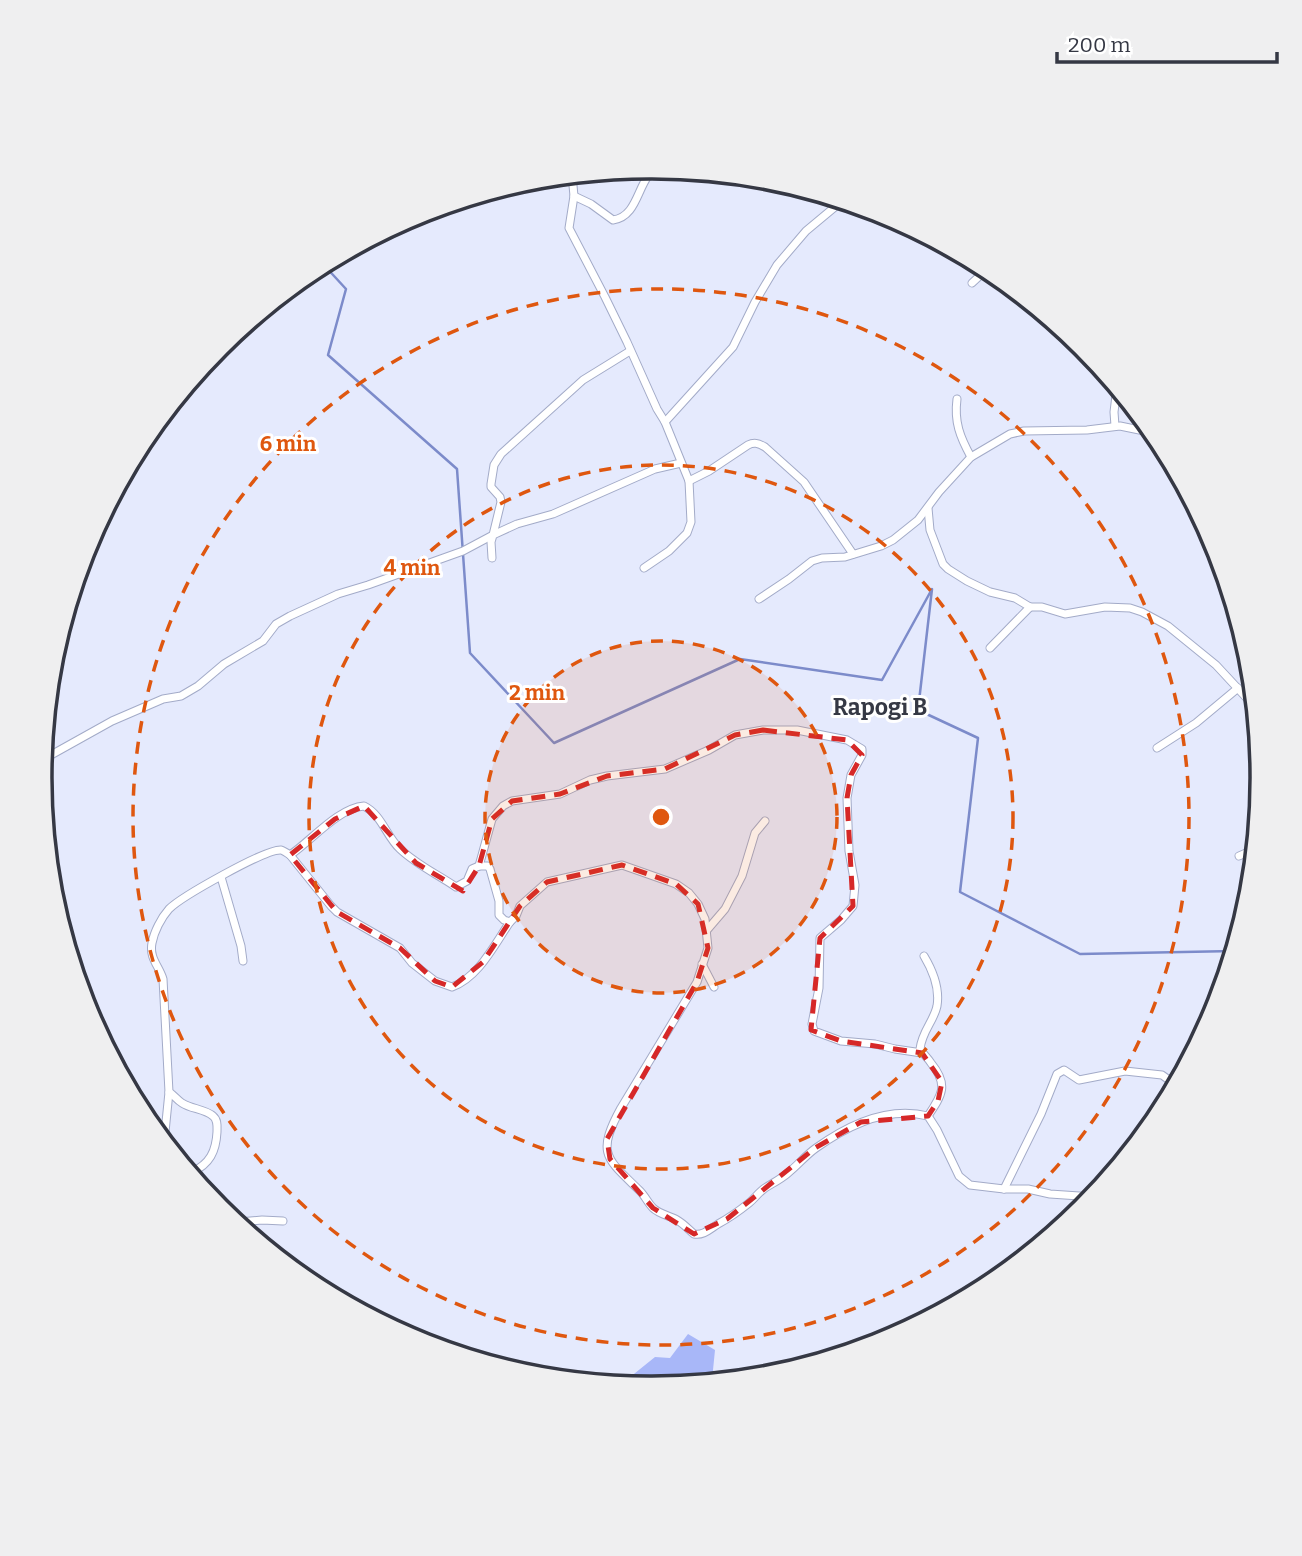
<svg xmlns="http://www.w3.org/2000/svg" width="1302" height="1556" font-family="Bitter,serif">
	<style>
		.green { fill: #a8b7f8 }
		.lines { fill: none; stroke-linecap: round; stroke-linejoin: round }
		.stream { stroke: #7c8bca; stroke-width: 2.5 }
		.street-casing { stroke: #a3abc8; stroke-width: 9 }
		.street { stroke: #fff; stroke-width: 7 }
		.marked { fill: none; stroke: #d62828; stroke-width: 5; stroke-dasharray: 14 9; stroke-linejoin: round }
		.ring { fill: none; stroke: #df570f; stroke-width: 3.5; stroke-dasharray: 12 9 }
		.labels { text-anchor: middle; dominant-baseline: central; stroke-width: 6; stroke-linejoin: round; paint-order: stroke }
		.quarter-label { font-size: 23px; font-weight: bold; fill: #353844; stroke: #fff }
		.rim { fill: none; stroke: #353844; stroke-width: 3.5 }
		.centre { fill: #df570f; stroke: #fff; stroke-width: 3.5 }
		.ring-label { font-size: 21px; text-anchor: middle; font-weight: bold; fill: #df570f; stroke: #fff; stroke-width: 6; stroke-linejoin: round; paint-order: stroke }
	</style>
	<rect width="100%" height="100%" fill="#e5eafd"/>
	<polygon class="green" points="688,1334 715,1350 713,1370 718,1382 651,1389 619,1386 655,1357 670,1358"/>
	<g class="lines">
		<polyline class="stream" points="323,264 346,289 328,355 457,469 470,653 554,743 740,659 882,680 932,589 918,710 978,738 960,892 1080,954 1234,951"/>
		<defs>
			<g id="street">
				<polyline points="572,175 574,196 569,228 605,297 627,342 657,409 665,422 689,481 691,522 687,533 669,551 644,568"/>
				<path d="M574 196 591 204 613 220C635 217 637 191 648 176 648 175 656 168 656 168"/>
				<polyline points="972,283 987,269"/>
				<path d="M957 399C954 422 960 437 971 457"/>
				<polyline points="665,422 733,347 755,302 777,265 806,231 842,201"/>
				<polyline points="1115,426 1114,412 1117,387"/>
				<path d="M689 481 709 471 748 445C754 442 758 443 765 447L804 482 853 554"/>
				<polyline points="928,508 930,530 943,564 948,569 967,581 990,592 1015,598 1030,607 1042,607 1065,614 1105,607 1130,608 1142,612 1168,626 1216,665 1255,707"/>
				<polyline points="492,558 491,542 493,535 517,524 553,514 655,469 681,463"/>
				<polyline points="759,599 789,579 812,561 822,558 845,557 881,546 893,540 918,520 939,492 971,457 1010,434 1024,431 1087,430 1120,426 1154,433"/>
				<polyline points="990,648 1030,607"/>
				<polyline points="1157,748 1196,723 1238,688"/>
				<polyline points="42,760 112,721 163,699 181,696 198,686 224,664 263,641 276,624 290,616 338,594 368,585 463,551 493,535 501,502 500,497 491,487 491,484 494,465 501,454 583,380 630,351"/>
				<path d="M290 855C311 841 338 808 364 806 382 815 386 836 400 849 417 865 437 874 456 887L467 881 472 869 479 866H488L490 869 499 901V915L504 920 510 922 516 916 520 906 547 882 622 865 676 884 689 893 698 904 705 919 708 948 697 982 621 1108C596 1154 606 1158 640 1191 645 1196 648 1203 653 1208 659 1214 670 1216 677 1220 684 1224 688 1229 694 1234 703 1236 710 1229 718 1224 729 1218 739 1211 749 1203 755 1198 759 1192 765 1188 773 1183 781 1179 788 1173 798 1165 806 1155 816 1148 848 1125 889 1106 928 1116L937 1130 959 1176 970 1185 1004 1189H1028L1050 1194 1094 1197"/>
				<polyline points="1239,856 1255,849"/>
				<polyline points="479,866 492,819 503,806 512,801 560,794 590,780 607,776 665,769 709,750 735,735 763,730 797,730 847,740 862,749 862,755 851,775 847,798 849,851 855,885 853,906 841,920 820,938 819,988 812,1024 814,1031 841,1041 875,1044 895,1049 922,1053"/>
				<polyline points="221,877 241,946 243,961"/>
				<polyline points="707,930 725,909 742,876 755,833 765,821"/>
				<path d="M924 956C933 971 940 988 937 1006 934 1021 922 1031 920 1049 923 1054 928 1058 931 1063 949 1085 942 1095 928 1116"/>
				<polyline points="702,964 714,987"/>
				<path d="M169 1092C174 1095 177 1100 182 1103 191 1109 205 1109 213 1116 218 1120 217 1126 217 1132 216 1151 210 1164 192 1172"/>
				<path d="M164 1142 169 1092 163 979C159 966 149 958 152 943 154 932 161 918 169 909 181 897 265 849 281 850 284 851 287 853 290 855L331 906 337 912 400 948 412 963 435 981 452 987C479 977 494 945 510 922"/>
				<path d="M185 1168C201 1177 208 1188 215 1205"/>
				<polyline points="1004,1189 1041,1114 1057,1074 1064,1070 1079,1080 1125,1071 1162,1075 1176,1085"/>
				<polyline points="233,1221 239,1222 262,1220 283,1221"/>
			</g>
		</defs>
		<use href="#street" class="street-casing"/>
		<use href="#street" class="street"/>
	</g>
	<path class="marked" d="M763 730 847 740 862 755 851 775 847 798 853 906 820 938 811 1030 841 1041 922 1053 942 1082 938 1101 928 1116 861 1122 815 1148 727 1219 694 1234 653 1208 610 1159 607 1139 697 982 708 948 698 904 676 884 622 865 547 882 520 906 483 962 452 987 435 981 400 948 337 912 290 855 335 819 364 806 416 863 463 891 479 866 492 819 512 801 560 794 607 776 665 769 735 735Z"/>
	<circle cx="661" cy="817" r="176" fill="#df570f" fill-opacity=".12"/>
	<g class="ring">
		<circle cx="661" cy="817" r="176"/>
		<circle cx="661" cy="817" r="352"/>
		<circle cx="661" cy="817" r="528"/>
	</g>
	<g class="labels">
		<g class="quarter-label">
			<text x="880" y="707">Rapogi B</text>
		</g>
	</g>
	<path d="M0 0H1302V1556H0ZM650 179H652A598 598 0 0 1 1250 777V778A598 598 0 0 1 652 1376H650A598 598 0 0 1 52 778V777A598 598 0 0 1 650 179Z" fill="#efeff0" fill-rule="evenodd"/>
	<path class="rim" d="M650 179H652A598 598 0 0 1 1250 777V778A598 598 0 0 1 652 1376H650A598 598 0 0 1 52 778V777A598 598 0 0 1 650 179Z"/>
	<circle cx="661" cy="817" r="10" class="centre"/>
	<g class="ring-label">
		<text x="288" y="451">6 min</text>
		<text x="412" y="575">4 min</text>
		<text x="537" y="700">2 min</text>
	</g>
	<path d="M1057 52v10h220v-10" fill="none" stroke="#353844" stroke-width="3.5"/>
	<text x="1068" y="52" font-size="21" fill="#353844" stroke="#ffffff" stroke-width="5" paint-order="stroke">200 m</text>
</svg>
